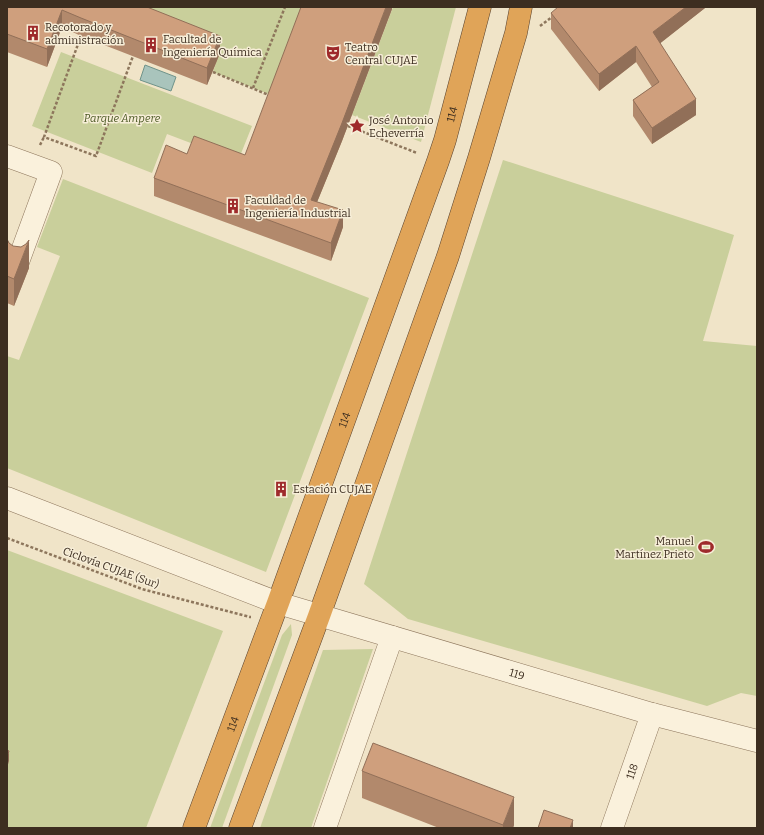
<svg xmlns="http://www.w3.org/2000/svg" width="764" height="835" font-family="Bitter,serif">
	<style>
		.green { fill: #c9cf9b }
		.water { fill: #a9c4bc; stroke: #6f938a }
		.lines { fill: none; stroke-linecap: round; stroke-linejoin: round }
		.minor-casing { stroke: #8d765c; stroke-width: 23 }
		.highway-casing { stroke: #5b4430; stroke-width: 23 }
		.path { stroke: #8d765c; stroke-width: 2.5; stroke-dasharray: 3 2; stroke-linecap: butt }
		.minor { stroke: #faf1dc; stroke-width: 22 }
		.highway { stroke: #e0a458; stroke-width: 22 }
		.wall { fill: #b2896c }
		.shaded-wall { fill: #916f58 }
		.building { fill: #cf9f7d; stroke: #916f58 }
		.labels { text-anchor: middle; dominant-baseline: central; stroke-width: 3; stroke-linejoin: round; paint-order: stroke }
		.poi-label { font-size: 11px; fill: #3d2e20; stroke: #f7eed8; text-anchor: start }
		.street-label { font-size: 11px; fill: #3d2e20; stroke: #f7eed8 }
		.park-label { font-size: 11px; font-style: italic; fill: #4d5a26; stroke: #f7eed8 }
	</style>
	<rect width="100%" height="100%" fill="#f0e4c8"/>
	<g class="green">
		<polygon points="102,7 308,7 274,96 213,72 219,53"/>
		<polygon points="393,7 456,7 421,142 352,115"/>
		<polygon points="61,52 252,126 238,161 167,134 152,173 32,126"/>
		<polygon points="503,160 734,235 703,341 757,346 757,696 741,693 707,706 408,619 364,584"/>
		<polygon points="63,179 369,298 266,572 7,468 7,356 19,360 60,256 37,247"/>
		<polygon points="7,550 223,631 146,828 7,828"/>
		<polygon points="291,624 292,635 222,828 210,828 282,635"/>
		<polygon points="373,649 311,828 260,828 323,650"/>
	</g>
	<polygon class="water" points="145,65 176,77 171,91 140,80"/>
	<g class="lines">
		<defs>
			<g id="minor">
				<polyline points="7,156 51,172 18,262"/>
				<path id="s1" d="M7 498 278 603 652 714 757 741"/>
				<polyline points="325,828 392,637"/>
				<path id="s2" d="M612 828 652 714"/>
			</g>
			<g id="highway">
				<path id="s3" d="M194 828 278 603 438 161 445 140 480 7"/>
				<polyline points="240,828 319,616 448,256 479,158 516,33 521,7"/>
			</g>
		</defs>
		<use href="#minor" class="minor-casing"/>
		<use href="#highway" class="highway-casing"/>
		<g class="path">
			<polyline points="540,26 552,17"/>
			<polyline points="81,36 44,137 96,156 133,56"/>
			<polyline points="213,72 271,96"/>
			<polyline points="253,88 285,7"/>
			<polyline points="348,126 417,153"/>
			<polyline points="40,145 44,137"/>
			<polyline points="7,538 142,589 250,617 251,617"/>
		</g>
		<use href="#minor" class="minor"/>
		<use href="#highway" class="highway"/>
	</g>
	<g class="wall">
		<polygon points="7,7 147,7 220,53 207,85 81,36 62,27 47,67 7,52"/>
		<polygon points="392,7 392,9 342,141 317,202 343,227 331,261 154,196 154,178 187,154 245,155"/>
		<polygon points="705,7 705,8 660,43 696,115 652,144 633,116 633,100 652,87 636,62 599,91 551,29 551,13"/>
		<polygon points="7,239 9,243 29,268 14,306 7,303"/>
		<polygon points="362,771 514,825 513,828 439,828 362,798"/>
	</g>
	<g class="shaded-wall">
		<polygon points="386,7 392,7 392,9 342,141 311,217 311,200"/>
		<polygon points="686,7 705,7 705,8 653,49 653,32"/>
		<polygon points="62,10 62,27 47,67 47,49"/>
		<polygon points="220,36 220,53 207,85 207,68"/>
		<polygon points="636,46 636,62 599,91 599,74"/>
		<polygon points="696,99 696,115 652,144 652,128"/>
		<polygon points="343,210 343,227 331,261 331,243"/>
		<polygon points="29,240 29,268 14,306 14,279"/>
		<polygon points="9,751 9,761 7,768 7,757"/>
		<polygon points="514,797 514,825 513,828 503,828 503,825"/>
		<polygon points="573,820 573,828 570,828"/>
	</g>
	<g class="building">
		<polygon points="7,7 147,7 220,36 207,68 81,18 62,10 47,49 7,34"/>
		<polygon points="301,7 386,7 342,123 311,200 343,210 331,243 154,178 166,145 187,154 194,136 245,155"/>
		<polygon points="558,7 686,7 653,32 696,99 652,128 633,100 659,82 636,46 599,74 551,13"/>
		<polygon points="7,239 9,243 13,246 21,247 26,244 29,240 14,279 7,276"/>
		<polygon points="373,743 514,797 503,825 362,771"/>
		<polygon points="7,750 9,751 7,757"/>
		<polygon points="544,810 573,820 570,828 538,828"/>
	</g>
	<defs>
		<symbol id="building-bare" viewBox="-9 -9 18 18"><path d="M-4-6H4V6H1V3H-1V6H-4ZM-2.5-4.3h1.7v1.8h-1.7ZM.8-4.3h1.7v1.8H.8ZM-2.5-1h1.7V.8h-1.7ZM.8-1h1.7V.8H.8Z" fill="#9e2a2b" stroke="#f7eed8" stroke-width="2.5" paint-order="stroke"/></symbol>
		<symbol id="theatre-bare" viewBox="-9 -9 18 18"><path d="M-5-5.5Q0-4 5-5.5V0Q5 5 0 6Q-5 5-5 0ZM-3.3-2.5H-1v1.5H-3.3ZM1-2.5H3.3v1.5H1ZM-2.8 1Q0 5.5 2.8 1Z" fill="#9e2a2b" stroke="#f7eed8" stroke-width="2.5" paint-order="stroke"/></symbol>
		<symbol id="sight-bare" viewBox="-9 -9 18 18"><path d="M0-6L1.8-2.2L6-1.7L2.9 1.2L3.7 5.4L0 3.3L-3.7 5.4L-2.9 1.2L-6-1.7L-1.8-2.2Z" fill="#9e2a2b" stroke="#f7eed8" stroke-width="2.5" paint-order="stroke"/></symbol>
		<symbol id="stadium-bare" viewBox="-9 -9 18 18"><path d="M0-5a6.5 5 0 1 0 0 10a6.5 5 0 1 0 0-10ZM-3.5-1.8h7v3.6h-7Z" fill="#9e2a2b" stroke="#f7eed8" stroke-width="2.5" paint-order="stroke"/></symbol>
	</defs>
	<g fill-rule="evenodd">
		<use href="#building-bare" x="22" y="22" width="22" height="22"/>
		<use href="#building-bare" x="140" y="34" width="22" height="22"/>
		<use href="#theatre-bare" x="322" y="42" width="22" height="22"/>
		<use href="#sight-bare" x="346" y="115" width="22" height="22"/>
		<use href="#building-bare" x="222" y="195" width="22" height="22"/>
		<use href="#building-bare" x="270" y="478" width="22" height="22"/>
		<use href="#stadium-bare" x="695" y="536" width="22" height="22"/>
	</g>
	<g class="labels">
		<g class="poi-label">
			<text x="45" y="27">Recotorado y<tspan x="45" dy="13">administración</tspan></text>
			<text x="163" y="39">Facultad de<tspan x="163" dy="13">Ingeniería Química</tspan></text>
			<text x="345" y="47">Teatro<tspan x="345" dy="13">Central CUJAE</tspan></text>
			<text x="369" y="120">José Antonio<tspan x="369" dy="13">Echeverría</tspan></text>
			<text x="245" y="200">Faculdad de<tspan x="245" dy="13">Ingeniería Industrial</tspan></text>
			<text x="293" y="489">Estación CUJAE</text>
			<text x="694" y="541" text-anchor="end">Manuel<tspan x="694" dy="13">Martínez Prieto</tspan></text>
		</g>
		<g class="street-label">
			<text stroke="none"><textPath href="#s3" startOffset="759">114</textPath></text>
			<text stroke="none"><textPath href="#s3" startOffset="435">114</textPath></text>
			<text transform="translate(111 568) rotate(20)">Ciclovía CUJAE (Sur)</text>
			<text stroke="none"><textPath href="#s1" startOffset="540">119</textPath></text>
			<text stroke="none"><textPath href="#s3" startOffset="111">114</textPath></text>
			<text stroke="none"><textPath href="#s2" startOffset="60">118</textPath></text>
		</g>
		<g class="park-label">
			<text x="122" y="118">Parque Ampere</text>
		</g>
	</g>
	<rect width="764" height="835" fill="none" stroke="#3d2e20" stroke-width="16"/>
</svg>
